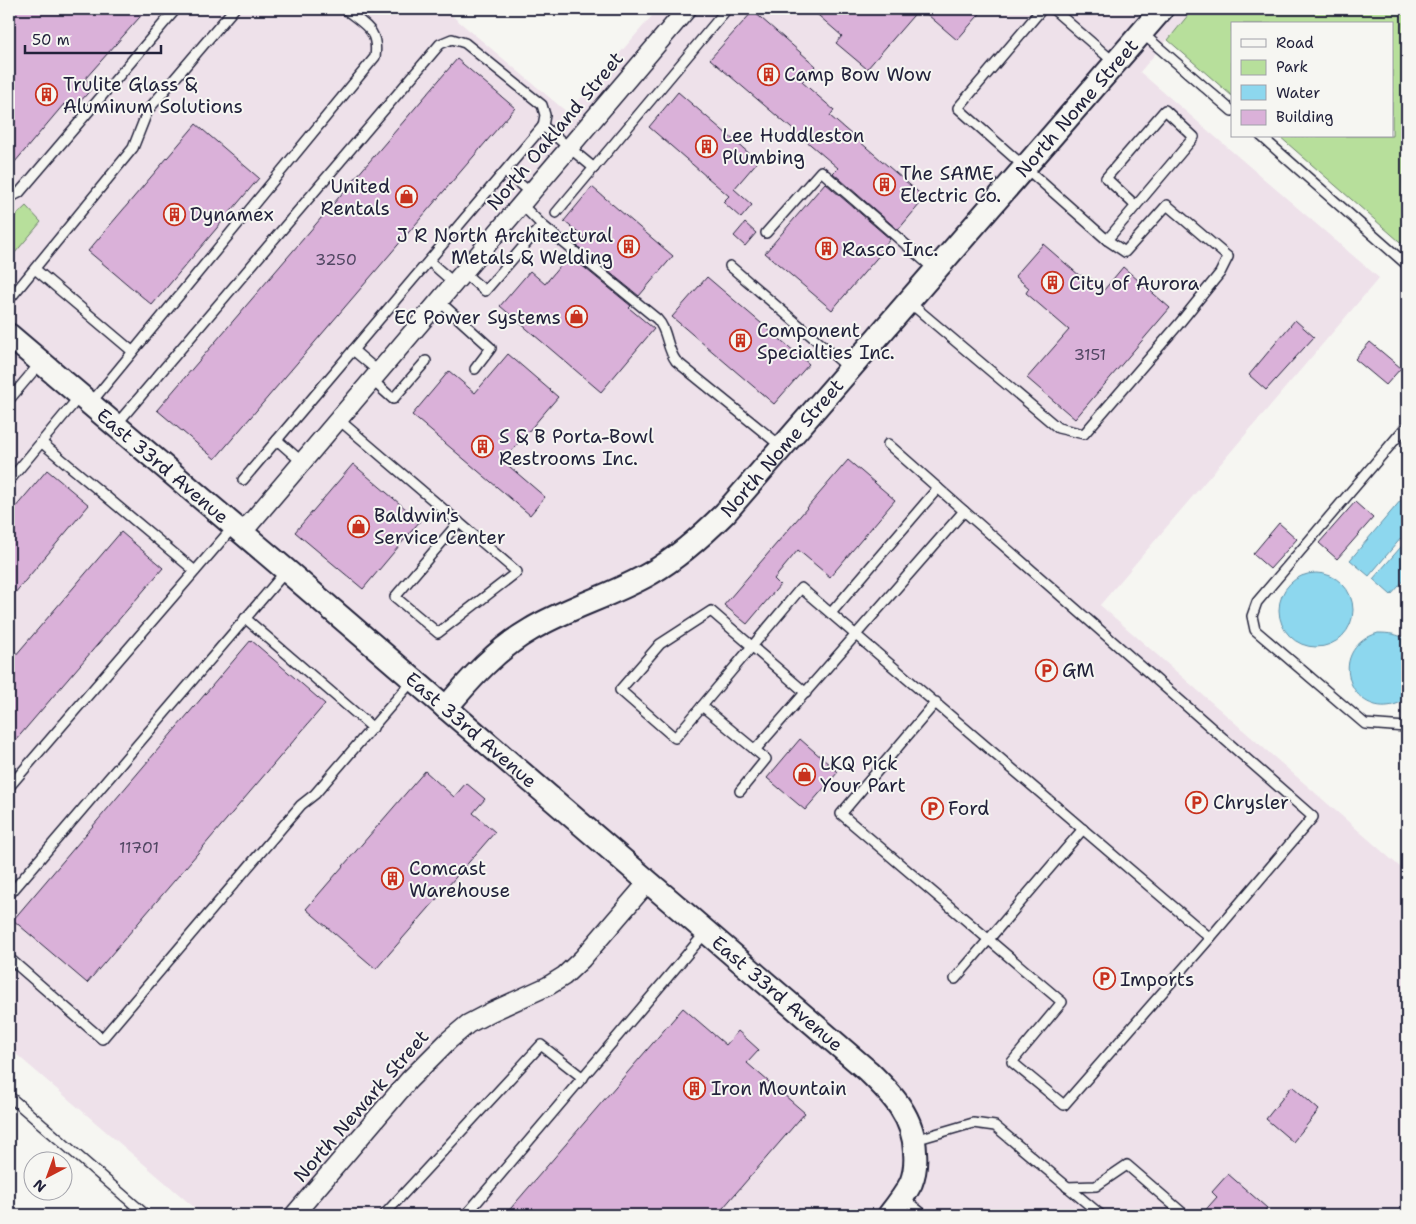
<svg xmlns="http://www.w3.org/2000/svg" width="1416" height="1224" font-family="'Shantell Sans',sans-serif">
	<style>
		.built { fill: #eee1ea }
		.green { fill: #b7df9b; stroke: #6c806b }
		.water { fill: #8dd7ee; stroke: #628fa6 }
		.building { fill: #dab1d9; stroke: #22223b }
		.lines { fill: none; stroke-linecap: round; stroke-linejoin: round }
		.service-casing { stroke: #22223b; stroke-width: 12 }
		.minor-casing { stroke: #22223b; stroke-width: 21 }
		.tertiary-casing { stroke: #22223b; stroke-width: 26 }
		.service { stroke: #f6f6f2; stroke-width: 9 }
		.minor { stroke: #f6f6f2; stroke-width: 18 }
		.tertiary { stroke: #f6f6f2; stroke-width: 22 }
		.labels { text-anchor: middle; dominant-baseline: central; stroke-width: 4; stroke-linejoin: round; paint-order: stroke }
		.number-label { font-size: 16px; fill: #504662 }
		.poi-label { font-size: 19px; fill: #22223b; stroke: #f6f6f2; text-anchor: start }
		.street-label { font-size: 19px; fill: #22223b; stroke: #f6f6f2 }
	</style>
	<rect width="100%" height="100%" fill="#f6f6f2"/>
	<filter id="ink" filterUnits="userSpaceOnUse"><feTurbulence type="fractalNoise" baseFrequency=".02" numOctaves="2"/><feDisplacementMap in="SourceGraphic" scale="10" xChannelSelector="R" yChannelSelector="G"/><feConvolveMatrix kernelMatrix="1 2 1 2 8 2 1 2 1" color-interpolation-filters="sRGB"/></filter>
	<g filter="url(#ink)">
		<polygon class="built" points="9,9 444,9 568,113 658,9 1193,9 1140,72 1379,278 1100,605 1407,873 1407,1215 203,1215 9,1048"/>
		<g class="green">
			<polygon points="1193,9 1407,9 1407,248 1279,136 1392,136 1392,24 1232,24 1232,96 1168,40"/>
			<polygon points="26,206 41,222 9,260 9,222"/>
		</g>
		<g class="water">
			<polygon points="1407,493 1407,531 1369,576 1350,560"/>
			<polygon points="1407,540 1407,577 1391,595 1373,579"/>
			<circle cx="1316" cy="610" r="37"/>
			<path d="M1378 633C1389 633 1398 634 1407 640V699C1356 730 1320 651 1378 633Z"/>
		</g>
		<g class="building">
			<polygon points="14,9 147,9 85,79 94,86 72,111 64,104 9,169 9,15"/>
			<polygon points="811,9 919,9 867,69 836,43 842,36"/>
			<polygon points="921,9 984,9 957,40"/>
			<polygon points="753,11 816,66 802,82 834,110 830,116 925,198 898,230 833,173 838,168 710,59"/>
			<polygon points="457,59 515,108 215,459 157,410"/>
			<polygon points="678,92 758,161 734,189 752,205 741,218 723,202 729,196 649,127"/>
			<polygon points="196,124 259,178 152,305 88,251"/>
			<polygon points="825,183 890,239 886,244 888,245 832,310 765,253"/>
			<polygon points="592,187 673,256 639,296 577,246 584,238 564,221"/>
			<polygon points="745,223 756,233 745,246 734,236"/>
			<polygon points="1043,244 1080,276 1082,275 1086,278 1088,276 1104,290 1123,267 1170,308 1075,419 1027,378 1069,330 1026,293 1029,288 1015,276"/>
			<polygon points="569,255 631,306 629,308 654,329 601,392 500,306 530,271 545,284"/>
			<polygon points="707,277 809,364 774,404 672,317"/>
			<polygon points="1295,320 1314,337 1266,390 1249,375"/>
			<polygon points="1370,342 1401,368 1386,385 1355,359"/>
			<polygon points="508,354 558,397 503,461 545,497 530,515 412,415 449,371 475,393"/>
			<polygon points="848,460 895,500 830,577 798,550 774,579 780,585 747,624 724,605"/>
			<polygon points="353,464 420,521 363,589 295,532"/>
			<polygon points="47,470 89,505 9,600 9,515"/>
			<polygon points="1355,502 1373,518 1337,559 1319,543"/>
			<polygon points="1279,523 1297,539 1270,569 1253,554"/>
			<polygon points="121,532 163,568 9,748 9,663"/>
			<polygon points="251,640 325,704 87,983 13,920"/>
			<polygon points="800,739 838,772 805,810 767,778"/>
			<polygon points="425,771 454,797 466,783 485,799 473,813 495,832 376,969 306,909"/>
			<polygon points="683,1008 726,1045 738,1031 759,1050 747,1063 805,1113 717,1215 505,1215"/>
			<polygon points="1292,1086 1319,1110 1293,1142 1266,1119"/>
			<polygon points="1228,1174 1267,1208 1260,1215 1201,1215 1217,1197 1212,1192"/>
		</g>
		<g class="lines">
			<defs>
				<g id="service">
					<polyline points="1042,9 958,108 1107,240 1194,137 1165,110 1106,178 1136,206"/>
					<polyline points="1053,9 1115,63"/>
					<polyline points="1142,33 1232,111"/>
					<polyline points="1261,136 1407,265"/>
					<polyline points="505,172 531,193"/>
					<polyline points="9,198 19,193 176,9"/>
					<path d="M521 204 542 225 657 319C668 330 666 348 676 361L782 447"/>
					<polyline points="556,213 727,9"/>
					<polyline points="766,233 821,171 935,270"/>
					<polyline points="429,261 454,283"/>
					<polyline points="730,266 850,369"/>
					<polyline points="35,269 132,351"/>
					<polyline points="463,272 485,291 542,225"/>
					<polyline points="9,300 133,148 148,110 234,9"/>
					<polyline points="439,301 491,348 475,369"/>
					<polyline points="909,302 1058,428 1084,434 1178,325 1220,273 1228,257 1167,205 1125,252 1107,240"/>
					<polyline points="353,350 379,372"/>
					<polyline points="372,380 393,399 426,361"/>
					<polyline points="9,400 41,362"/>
					<path d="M90 404 375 57C379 29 364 25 345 9"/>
					<polyline points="338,419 517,572 438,633 395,597 459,522"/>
					<polyline points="116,425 440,44 452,39 465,43 542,105 545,115 543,126 594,168"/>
					<polyline points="277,440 302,462"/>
					<polyline points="41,442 195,571"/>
					<polyline points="243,480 543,126"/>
					<polyline points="9,481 79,397"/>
					<polyline points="964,511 1313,817 1210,938"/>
					<polyline points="831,613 938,488"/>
					<polyline points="245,618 373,728"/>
					<polyline points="702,706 801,588 1210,938 1064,1105 1012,1062 1062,1002 841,814 936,702"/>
					<polyline points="1406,727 1365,724 1255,630 1252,616 1257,602 1404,429 1407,428"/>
					<polyline points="755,750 964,511 888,444"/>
					<polyline points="9,787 234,526"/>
					<polyline points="740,791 766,759 702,706 675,738 620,690 660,644 711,611 806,693"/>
					<polyline points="9,895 286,571"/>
					<polyline points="9,958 102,1039 301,805 315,794 413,680"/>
					<polyline points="955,979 1083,829"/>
					<polyline points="9,1096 146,1215"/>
					<polyline points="915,1140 973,1123 995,1126 1101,1215"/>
					<polyline points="1067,1187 1096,1186 1127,1165 1185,1215"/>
					<polyline points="903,1198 924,1215"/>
					<polyline points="384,1215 541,1045 583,1078"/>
					<polyline points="466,1215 706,932"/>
				</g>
				<g id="minor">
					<polyline points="242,533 687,9"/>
					<polyline points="294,1215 409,1080 449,1040 468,1024 491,1012 548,986 564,976 582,959 648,882"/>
				</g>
				<g id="tertiary">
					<path id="s1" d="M9 335 286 570 868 1071C892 1094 914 1117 915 1152 916 1163 915 1173 911 1183 905 1195 897 1205 889 1215"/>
					<path id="s2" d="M446 708C470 679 497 649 530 630 568 607 612 596 651 573 679 557 702 536 725 513L1162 9"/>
				</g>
			</defs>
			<use href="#service" class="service-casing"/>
			<use href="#minor" class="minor-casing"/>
			<use href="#tertiary" class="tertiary-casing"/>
			<use href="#service" class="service"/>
			<use href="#minor" class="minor"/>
			<use href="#tertiary" class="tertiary"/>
		</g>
	</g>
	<defs>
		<symbol id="building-ring" viewBox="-11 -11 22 22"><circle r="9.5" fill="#f6f6f2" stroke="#c8321e" stroke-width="1.5"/><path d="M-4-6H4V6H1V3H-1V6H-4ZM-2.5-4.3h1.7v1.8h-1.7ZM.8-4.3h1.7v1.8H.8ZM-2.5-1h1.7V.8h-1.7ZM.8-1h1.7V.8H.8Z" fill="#c8321e"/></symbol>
		<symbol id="shop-ring" viewBox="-11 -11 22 22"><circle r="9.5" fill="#f6f6f2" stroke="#c8321e" stroke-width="1.5"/><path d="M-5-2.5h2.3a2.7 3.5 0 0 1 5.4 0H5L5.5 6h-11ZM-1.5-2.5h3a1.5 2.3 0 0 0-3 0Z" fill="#c8321e"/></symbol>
		<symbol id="parking-ring" viewBox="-11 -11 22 22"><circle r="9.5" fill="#f6f6f2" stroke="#c8321e" stroke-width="1.5"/><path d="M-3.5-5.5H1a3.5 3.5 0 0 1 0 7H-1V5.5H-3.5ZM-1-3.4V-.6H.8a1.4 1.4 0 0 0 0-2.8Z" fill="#c8321e"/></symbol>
	</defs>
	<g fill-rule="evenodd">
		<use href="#building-ring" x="756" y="62" width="25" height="25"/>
		<use href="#building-ring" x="34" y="82" width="25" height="25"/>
		<use href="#building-ring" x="694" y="134" width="25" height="25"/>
		<use href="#building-ring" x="872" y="172" width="25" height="25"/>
		<use href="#shop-ring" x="394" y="184" width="25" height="25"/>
		<use href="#building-ring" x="162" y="202" width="25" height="25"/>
		<use href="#building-ring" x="616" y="234" width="25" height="25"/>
		<use href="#building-ring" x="814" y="236" width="25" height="25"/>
		<use href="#building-ring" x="1040" y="270" width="25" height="25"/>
		<use href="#shop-ring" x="564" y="304" width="25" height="25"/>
		<use href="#building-ring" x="728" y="328" width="25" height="25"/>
		<use href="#building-ring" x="470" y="434" width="25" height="25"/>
		<use href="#shop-ring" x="346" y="514" width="25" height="25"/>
		<use href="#parking-ring" x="1034" y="658" width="25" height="25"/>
		<use href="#shop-ring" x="792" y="762" width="25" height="25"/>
		<use href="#parking-ring" x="1184" y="790" width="25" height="25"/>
		<use href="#parking-ring" x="920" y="796" width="25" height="25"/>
		<use href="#building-ring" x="380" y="866" width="25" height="25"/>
		<use href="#parking-ring" x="1092" y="966" width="25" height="25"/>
		<use href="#building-ring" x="682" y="1076" width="25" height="25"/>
	</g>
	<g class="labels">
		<g class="number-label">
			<text x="336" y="259">3250</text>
			<text x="1090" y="354">3151</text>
			<text x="139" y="847">11701</text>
		</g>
		<g class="poi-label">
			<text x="784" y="74">Camp Bow Wow</text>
			<text x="63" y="84">Trulite Glass &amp;<tspan x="63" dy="22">Aluminum Solutions</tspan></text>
			<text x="722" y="135">Lee Huddleston<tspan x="722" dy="22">Plumbing</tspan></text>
			<text x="900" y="173">The SAME<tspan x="900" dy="22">Electric Co.</tspan></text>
			<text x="390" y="186" text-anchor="end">United<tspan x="390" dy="22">Rentals</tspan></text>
			<text x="190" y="214">Dynamex</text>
			<text x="613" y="235" text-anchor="end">J R North Architectural<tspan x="613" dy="22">Metals &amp; Welding</tspan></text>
			<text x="842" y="249">Rasco Inc.</text>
			<text x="1069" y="283">City of Aurora</text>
			<text x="561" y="317" text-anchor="end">EC Power Systems</text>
			<text x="757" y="330">Component<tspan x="757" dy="22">Specialties Inc.</tspan></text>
			<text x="499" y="436">S &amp; B Porta-Bowl<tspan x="499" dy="22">Restrooms Inc.</tspan></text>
			<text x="374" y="515">Baldwin's<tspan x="374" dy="22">Service Center</tspan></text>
			<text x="1062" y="670">GM</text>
			<text x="820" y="763">LKQ Pick<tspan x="820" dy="22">Your Part</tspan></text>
			<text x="1213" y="802">Chrysler</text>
			<text x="948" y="808">Ford</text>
			<text x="409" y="868">Comcast<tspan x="409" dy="22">Warehouse</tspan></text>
			<text x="1120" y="979">Imports</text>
			<text x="711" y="1088">Iron Mountain</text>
		</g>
		<g class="street-label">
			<text stroke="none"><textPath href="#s2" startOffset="881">North Nome Street</textPath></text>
			<text transform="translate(555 131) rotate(-50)">North Oakland Street</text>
			<text stroke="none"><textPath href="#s2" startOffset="431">North Nome Street</textPath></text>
			<text stroke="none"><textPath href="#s1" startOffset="202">East 33rd Avenue</textPath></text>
			<text stroke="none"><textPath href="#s1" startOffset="608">East 33rd Avenue</textPath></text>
			<text stroke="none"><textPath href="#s1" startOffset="1012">East 33rd Avenue</textPath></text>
			<text transform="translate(361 1106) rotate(-49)">North Newark Street</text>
		</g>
	</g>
	<rect width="1416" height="1224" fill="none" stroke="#f6f6f2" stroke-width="30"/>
	<rect x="15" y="15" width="1386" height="1194" fill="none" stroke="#22223b" stroke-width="2" filter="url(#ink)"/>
	<rect x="1231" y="22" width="162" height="115" fill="#f6f6f2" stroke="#a1a1a9"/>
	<rect x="1241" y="39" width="25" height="8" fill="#f6f6f2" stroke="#a1a1a9"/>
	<text x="1276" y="48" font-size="15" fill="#22223b">Road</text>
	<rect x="1241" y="60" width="25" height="15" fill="#b7df9b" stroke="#a1a1a9"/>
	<text x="1276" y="72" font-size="15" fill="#22223b">Park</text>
	<rect x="1241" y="85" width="25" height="15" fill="#8dd7ee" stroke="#a1a1a9"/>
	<text x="1276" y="98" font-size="15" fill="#22223b">Water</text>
	<rect x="1241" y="110" width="25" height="15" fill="#dab1d9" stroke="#a1a1a9"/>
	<text x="1276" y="122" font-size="15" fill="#22223b">Building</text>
	<g transform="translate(48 1176) rotate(221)"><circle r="24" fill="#f6f6f2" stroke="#a1a1a9"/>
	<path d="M0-4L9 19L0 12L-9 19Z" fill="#c8321e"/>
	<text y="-8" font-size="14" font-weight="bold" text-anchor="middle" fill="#22223b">N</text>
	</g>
	<path d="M25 45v8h136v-8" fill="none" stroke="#22223b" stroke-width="2.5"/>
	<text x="32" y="45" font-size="15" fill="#22223b" stroke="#f6f6f2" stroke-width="4" paint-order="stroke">50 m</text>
</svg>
